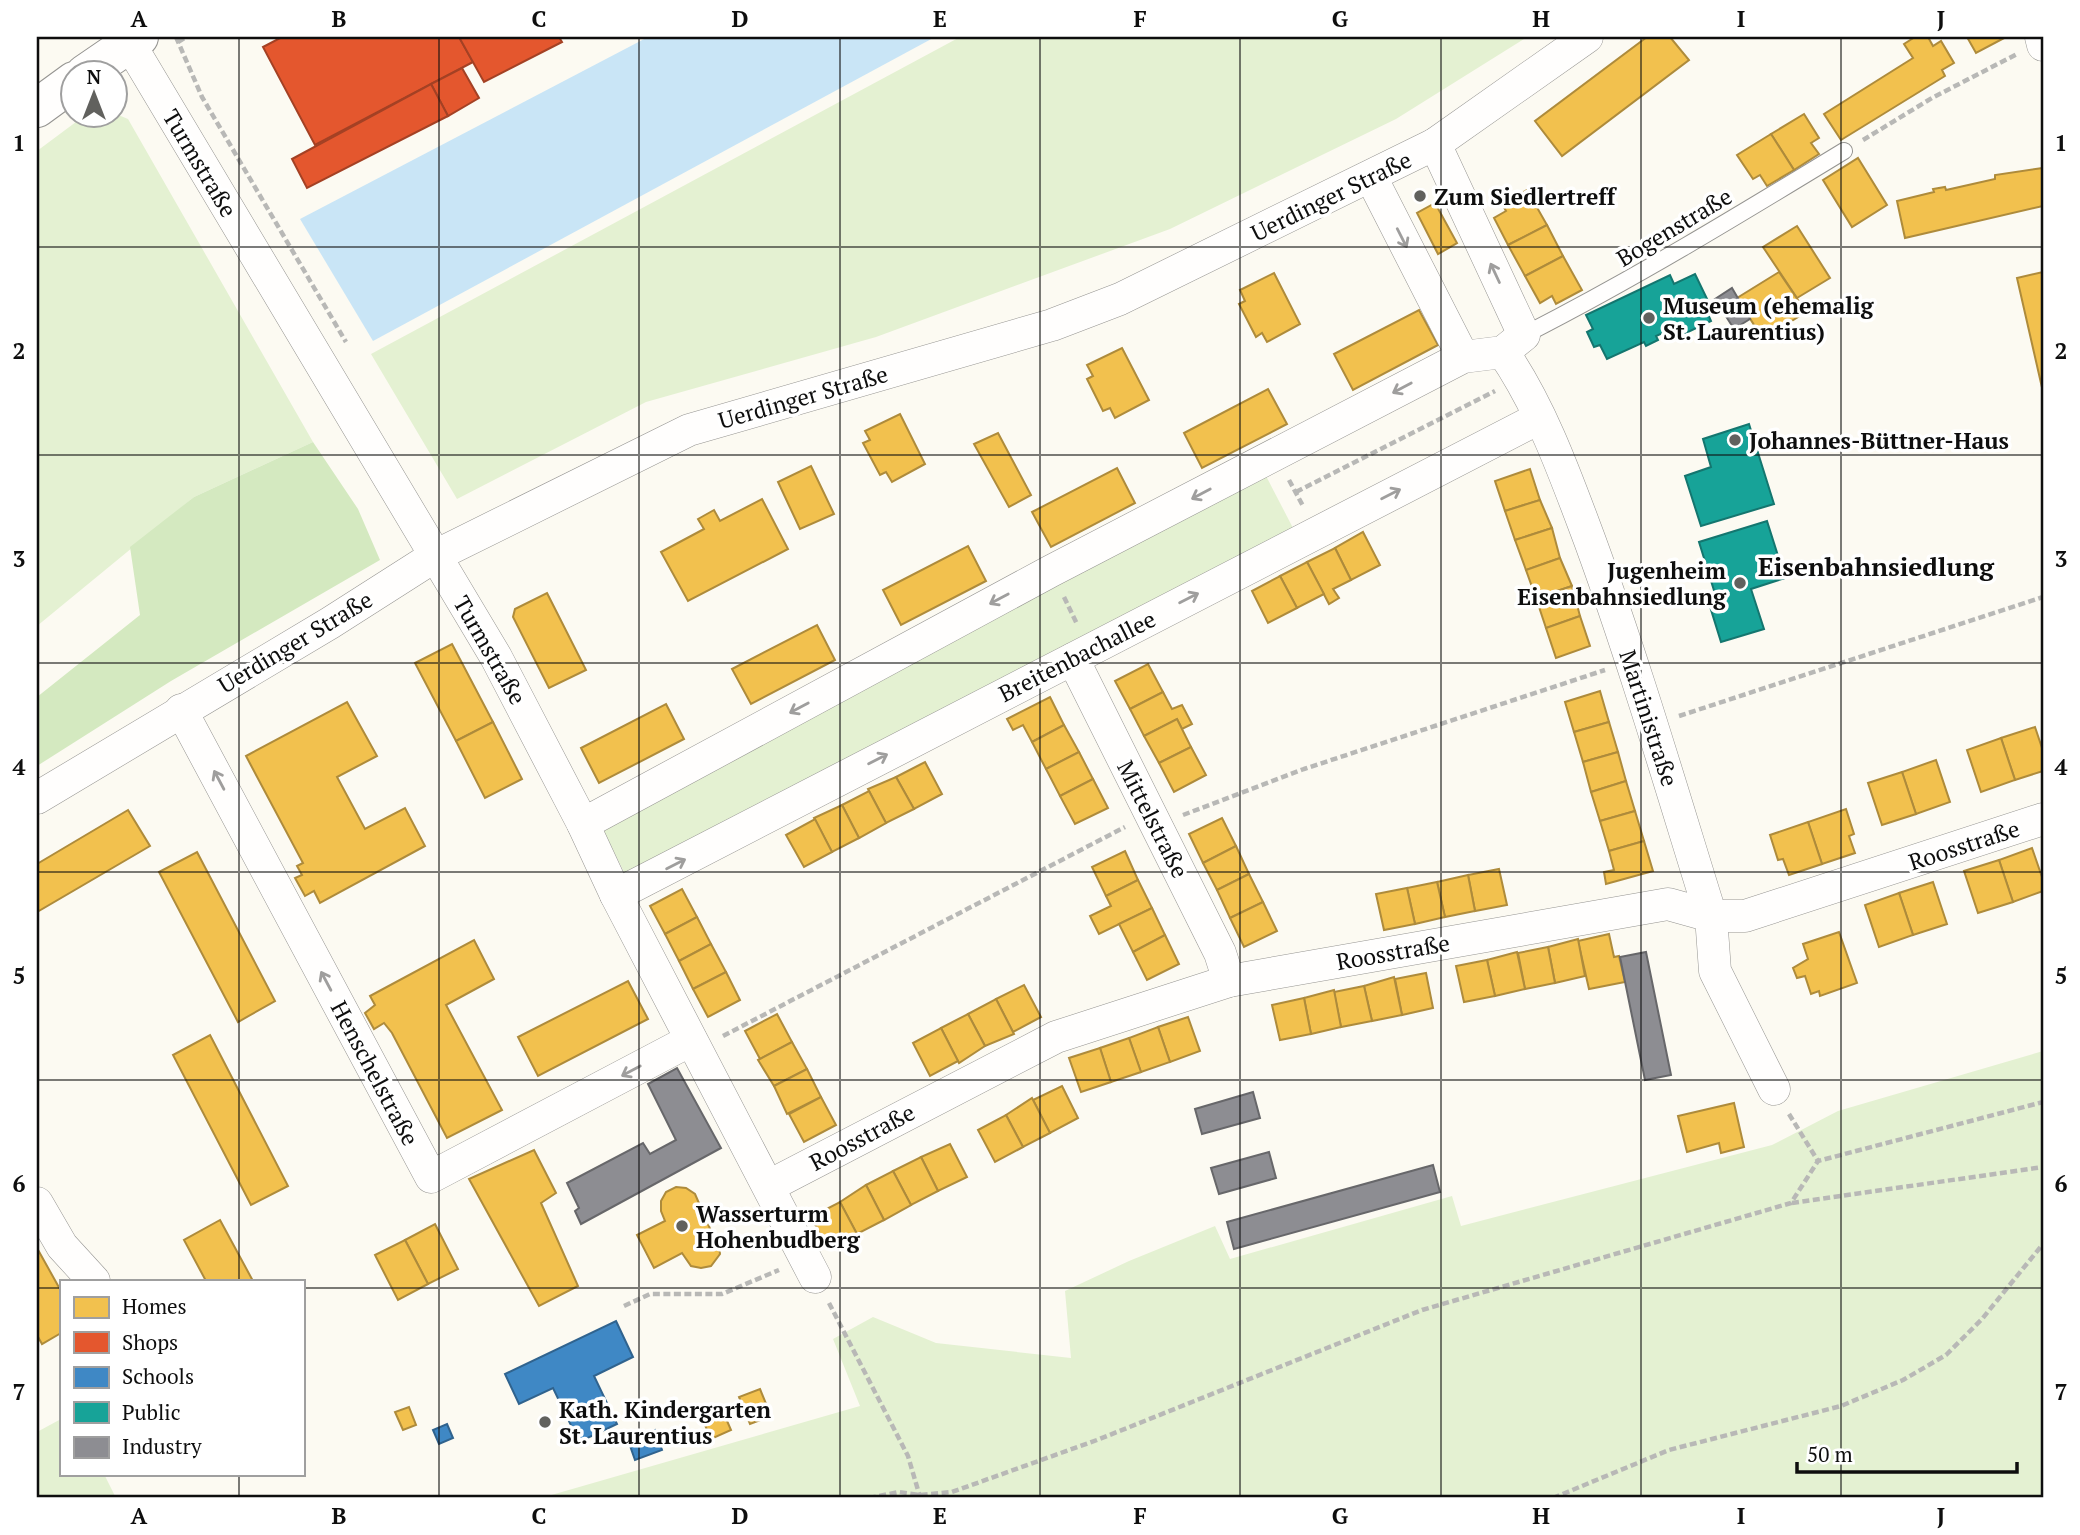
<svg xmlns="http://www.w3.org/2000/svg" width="2080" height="1535" font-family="'PT Serif',serif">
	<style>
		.green { fill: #e4f1d2 }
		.forest { fill: #d4e9c0 }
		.water { fill: #c9e5f6 }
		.homes { fill: #f2c14e; stroke: #ae8b3b; stroke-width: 2 }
		.shops { fill: #e4572e; stroke: #a44124; stroke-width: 2 }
		.schools { fill: #3f88c5; stroke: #30638e; stroke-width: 2 }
		.public { fill: #17a398; stroke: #14766f; stroke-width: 2 }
		.industry { fill: #8d8d92; stroke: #67676a; stroke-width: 2 }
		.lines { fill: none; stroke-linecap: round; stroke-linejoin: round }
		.service-casing { stroke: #959491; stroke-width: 18 }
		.minor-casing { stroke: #959491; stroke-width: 33 }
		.tertiary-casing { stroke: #959491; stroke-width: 40 }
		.path { stroke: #b8b8b6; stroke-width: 4.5; stroke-dasharray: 7 3.5; stroke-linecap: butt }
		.service { stroke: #fffefd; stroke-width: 16 }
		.minor { stroke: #fffefd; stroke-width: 32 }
		.tertiary { stroke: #fffefd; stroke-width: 38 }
		.oneway { stroke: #9f9e9d }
		.grid { fill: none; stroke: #0e0e0e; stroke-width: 2; stroke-opacity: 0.55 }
		.poi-dot { fill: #61615e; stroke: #fff; stroke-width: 2.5 }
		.labels { text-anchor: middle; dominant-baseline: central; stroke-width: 7; stroke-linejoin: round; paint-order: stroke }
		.street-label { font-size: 23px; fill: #0e0e0e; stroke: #fff }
		.poi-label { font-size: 23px; font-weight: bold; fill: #0e0e0e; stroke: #fff; text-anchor: start }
		.quarter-label { font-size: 26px; font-weight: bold; fill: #0e0e0e; stroke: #fff }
		.neatline { fill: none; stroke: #0e0e0e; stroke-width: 2.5 }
		.grid-label { font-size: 23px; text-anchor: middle; font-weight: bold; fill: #0e0e0e }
	</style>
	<rect width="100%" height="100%" fill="#fcfaf2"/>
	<g class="green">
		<polygon points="960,37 1527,37 1396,119 1170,229 876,337 646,402 457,499 371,354"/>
		<polygon points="116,114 128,119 313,442 194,497 37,626 37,151 84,116"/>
		<polygon points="1265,474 1293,528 625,874 599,822"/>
		<polygon points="2043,1051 2043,1498 541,1498 860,1406 833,1339 873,1317 936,1343 1071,1358 1065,1291 1129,1261 1215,1226 1230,1259 1452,1196 1461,1226 1772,1145 1838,1111"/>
		<polygon points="61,1419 61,1474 104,1474 116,1498 37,1498 37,1432"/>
	</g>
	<polygon class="forest" points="313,442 358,509 380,560 171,681 37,766 37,697 140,615 130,547 194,497"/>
	<polygon class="water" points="648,37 935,37 373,341 300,219"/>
	<g class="homes">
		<polygon points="1647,37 1670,37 1689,60 1562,156 1535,121"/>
		<polygon points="1915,37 1928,37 1933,46 1941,41 1954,63 1942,70 1945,76 1841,140 1824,114 1913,58 1904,44"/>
		<polygon points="1967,37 2006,37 1976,53"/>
		<polygon points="1804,114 1819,138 1811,143 1819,154 1794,170 1771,134"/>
		<polygon points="1771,134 1794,170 1767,186 1760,175 1753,179 1737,155"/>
		<polygon points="1858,158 1887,205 1852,227 1823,180"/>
		<polygon points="2043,168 2043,206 1905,238 1897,201 1934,192 1933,189 1945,187 1946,190 1995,179 1995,175"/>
		<polygon points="1527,190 1547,225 1508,245 1494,218 1506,211 1502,204"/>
		<polygon points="1435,203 1457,243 1438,254 1417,213"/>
		<polygon points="1547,225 1563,256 1525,276 1508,245"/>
		<polygon points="1797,226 1830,278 1797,298 1763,247"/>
		<polygon points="1563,256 1582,290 1556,304 1552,296 1540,303 1525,276"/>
		<polygon points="1779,272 1806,312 1763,339 1737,298"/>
		<polygon points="2043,272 2043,392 2017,278"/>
		<polygon points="1274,273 1300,324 1267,342 1262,333 1256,337 1239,304 1245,301 1240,290"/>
		<polygon points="1419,310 1438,345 1353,390 1334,354"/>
		<polygon points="1122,348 1149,400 1115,418 1110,408 1103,411 1087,379 1093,376 1087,365"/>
		<polygon points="1268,389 1287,424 1202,468 1184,433"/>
		<polygon points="900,414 925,464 892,482 886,472 880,475 863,443 870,440 865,431"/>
		<polygon points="998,433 1031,495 1009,507 974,444"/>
		<polygon points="811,466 834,514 800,529 778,482"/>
		<polygon points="1117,468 1135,503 1051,547 1032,512"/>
		<polygon points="1530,469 1540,500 1505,511 1495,481"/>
		<polygon points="762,499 788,549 688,601 661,552 704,529 698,519 714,510 720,521"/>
		<polygon points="1540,500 1552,528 1515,540 1505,511"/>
		<polygon points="1552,528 1560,558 1526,570 1515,540"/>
		<polygon points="1363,532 1380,565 1351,580 1335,548"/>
		<polygon points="968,546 986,581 901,625 883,590"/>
		<polygon points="1335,548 1351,580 1333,589 1339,598 1329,604 1307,562"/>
		<polygon points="1560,558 1572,586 1536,598 1526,570"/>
		<polygon points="1307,562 1324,594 1297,608 1280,576"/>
		<polygon points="1280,576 1297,608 1268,623 1252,591"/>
		<polygon points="1572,586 1580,616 1546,628 1536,598"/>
		<polygon points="547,593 586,670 549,688 513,617 515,609"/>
		<polygon points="1580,616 1590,646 1556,658 1546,628"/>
		<polygon points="817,625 835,660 751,704 732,669"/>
		<polygon points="452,644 493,722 456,741 415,663"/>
		<polygon points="1148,664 1163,692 1130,709 1115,681"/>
		<polygon points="1600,691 1609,722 1574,732 1565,702"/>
		<polygon points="1163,692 1172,709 1182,705 1192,724 1182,729 1177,719 1144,736 1130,709"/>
		<polygon points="1050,697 1064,725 1032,742 1023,725 1013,730 1007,719"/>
		<polygon points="347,702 377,756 337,777 365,829 405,808 425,846 320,903 314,891 305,896 295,878 302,875 297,866 303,863 246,756"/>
		<polygon points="666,704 684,739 599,783 581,748"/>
		<polygon points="1177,719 1191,747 1159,763 1144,736"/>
		<polygon points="493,722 522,779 485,798 456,741"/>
		<polygon points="1609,722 1618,752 1583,762 1574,732"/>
		<polygon points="1064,725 1079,752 1046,769 1032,742"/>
		<polygon points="2035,727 2043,751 2043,771 2015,780 2001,738"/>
		<polygon points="2001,738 2015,780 1981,792 1967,750"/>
		<polygon points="1191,747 1206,775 1174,792 1159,763"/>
		<polygon points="1079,752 1093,779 1060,796 1046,769"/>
		<polygon points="1618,752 1626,781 1591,792 1583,762"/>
		<polygon points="1936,760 1950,802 1916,814 1902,772"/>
		<polygon points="925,762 942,794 914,809 896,777"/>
		<polygon points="1902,772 1916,814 1882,825 1868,783"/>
		<polygon points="896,777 914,809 886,823 868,789"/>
		<polygon points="1093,779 1108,808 1075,824 1060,796"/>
		<polygon points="1626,781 1635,811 1600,821 1591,792"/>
		<polygon points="869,791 886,823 859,838 842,805"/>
		<polygon points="842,805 859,838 832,852 814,818"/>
		<polygon points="1846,809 1854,834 1849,836 1855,853 1822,864 1808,822"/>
		<polygon points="128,810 150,846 37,912 37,864"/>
		<polygon points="1635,811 1644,841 1609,851 1600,821"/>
		<polygon points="1222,818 1236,846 1203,863 1189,834"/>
		<polygon points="815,819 832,852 804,867 786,835"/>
		<polygon points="1808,822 1822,864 1789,875 1783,859 1778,860 1770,835"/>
		<polygon points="1644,841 1653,871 1606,884 1604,872 1614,870 1609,851"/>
		<polygon points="1236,846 1249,874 1217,890 1203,863"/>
		<polygon points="2032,848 2043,880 2043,891 2013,902 1999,860"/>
		<polygon points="1125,851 1138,880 1106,896 1092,867"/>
		<polygon points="197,852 275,1001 238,1022 159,872"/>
		<polygon points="1999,860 2013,902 1978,913 1964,871"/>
		<polygon points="1499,869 1507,905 1475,911 1468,875"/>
		<polygon points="1249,874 1263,902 1230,918 1217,890"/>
		<polygon points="1468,875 1475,911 1445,917 1437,882"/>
		<polygon points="1138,880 1152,908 1099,934 1090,916 1111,906 1106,896"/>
		<polygon points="1437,882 1445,917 1415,924 1407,888"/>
		<polygon points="1933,882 1947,924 1913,935 1899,893"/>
		<polygon points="1407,888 1415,924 1384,930 1376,894"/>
		<polygon points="682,889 697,917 665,934 650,906"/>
		<polygon points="1899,893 1913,935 1879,947 1865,905"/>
		<polygon points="1263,902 1277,931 1244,947 1230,918"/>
		<polygon points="1152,908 1165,935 1133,952 1119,924"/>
		<polygon points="697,917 711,944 679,961 665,934"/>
		<polygon points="1839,932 1857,983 1820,996 1819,991 1811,994 1805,976 1797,978 1793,968 1808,959 1803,944"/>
		<polygon points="1609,934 1614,957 1619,956 1625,982 1589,989 1578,941"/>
		<polygon points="1165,935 1179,964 1147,980 1133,952"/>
		<polygon points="1578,939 1585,976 1555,983 1548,947"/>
		<polygon points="474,940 494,979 446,1005 502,1110 447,1138 392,1033 384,1023 374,1029 365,1013 375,1005 370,996"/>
		<polygon points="711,944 726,972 693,989 679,961"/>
		<polygon points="1548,947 1555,983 1525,989 1518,953"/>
		<polygon points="1517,952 1525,989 1495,996 1487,960"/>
		<polygon points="1487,960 1495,996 1464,1002 1456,966"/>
		<polygon points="726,972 740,1000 708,1017 693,989"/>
		<polygon points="1426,973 1433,1008 1402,1015 1395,979"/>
		<polygon points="1394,977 1402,1015 1372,1021 1364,986"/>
		<polygon points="628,981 648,1019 538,1076 518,1037"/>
		<polygon points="1024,985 1041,1017 1013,1032 996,999"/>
		<polygon points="1364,986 1372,1021 1341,1027 1334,992"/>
		<polygon points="1334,990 1341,1027 1311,1034 1304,998"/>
		<polygon points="1304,998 1311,1034 1280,1040 1272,1005"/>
		<polygon points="996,999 1014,1034 985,1046 968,1014"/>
		<polygon points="777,1014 792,1042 760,1059 745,1031"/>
		<polygon points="968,1014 985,1046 959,1063 941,1028"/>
		<polygon points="1188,1017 1200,1051 1170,1062 1158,1027"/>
		<polygon points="1158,1027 1170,1062 1141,1072 1129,1038"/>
		<polygon points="941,1028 958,1061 930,1076 913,1043"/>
		<polygon points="210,1035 288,1186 251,1205 173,1055"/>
		<polygon points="1129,1038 1141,1072 1111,1082 1100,1048"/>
		<polygon points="792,1042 807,1069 774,1086 758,1060"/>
		<polygon points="1100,1048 1111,1082 1081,1092 1069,1058"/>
		<polygon points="807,1069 821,1097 787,1114 774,1086"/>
		<polygon points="1062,1086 1078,1118 1050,1133 1033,1100"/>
		<polygon points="821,1097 836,1125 804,1142 789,1114"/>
		<polygon points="1032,1098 1050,1133 1023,1147 1006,1115"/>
		<polygon points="1734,1103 1744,1147 1721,1153 1719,1143 1687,1152 1678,1116"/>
		<polygon points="1006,1115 1023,1147 995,1162 978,1130"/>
		<polygon points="950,1144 967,1177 938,1191 921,1157"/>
		<polygon points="534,1150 556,1193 541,1203 578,1286 539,1306 469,1179"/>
		<polygon points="921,1157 938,1191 911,1205 893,1171"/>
		<polygon points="893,1171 911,1205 884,1220 866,1185"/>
		<polygon points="866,1185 884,1220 857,1234 840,1202"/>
		<polygon points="676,1187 686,1188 695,1194 711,1231 718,1239 720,1254 711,1266 701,1268 691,1266 682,1253 654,1268 637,1235 665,1221 661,1211 661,1201 666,1192"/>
		<polygon points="840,1202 857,1234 828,1249 811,1217"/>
		<polygon points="220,1220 253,1281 206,1281 184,1240"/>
		<polygon points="435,1224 458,1269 428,1284 405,1240"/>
		<polygon points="405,1240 428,1284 398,1300 375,1255"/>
		<polygon points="37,1248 61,1291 61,1333 42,1344 37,1335"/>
		<polygon points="760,1389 771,1416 750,1424 739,1397"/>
		<polygon points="409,1407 416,1425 403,1430 395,1412"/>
		<polygon points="721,1407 731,1430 711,1439 701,1416"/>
	</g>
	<g class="shops">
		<polygon points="282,37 459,37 473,62 315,145 263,47"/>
		<polygon points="459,37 559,37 562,42 484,82"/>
		<polygon points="462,68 479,98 448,116 431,84"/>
		<polygon points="431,84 448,116 307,188 292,159"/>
	</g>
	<g class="schools">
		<polygon points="616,1321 633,1357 594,1376 617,1424 579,1442 553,1388 519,1404 505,1374"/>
		<polygon points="447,1424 453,1438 439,1444 433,1430"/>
		<polygon points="655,1430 662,1450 635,1460 628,1440"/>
	</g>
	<g class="public">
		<polygon points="1695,274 1709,303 1704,305 1711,321 1684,334 1680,325 1656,336 1658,340 1646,346 1644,342 1607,359 1600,345 1594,347 1587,332 1593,329 1586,315 1670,275 1674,284"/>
		<polygon points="1749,424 1774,504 1701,526 1685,476 1711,467 1703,439"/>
		<polygon points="1767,521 1785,578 1751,589 1764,629 1721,642 1708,600 1716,597 1699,542"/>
	</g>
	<g class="industry">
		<polygon points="1732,288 1750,319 1734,329 1715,299"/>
		<polygon points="1646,952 1671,1075 1645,1080 1620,957"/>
		<polygon points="677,1068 721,1148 581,1224 575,1211 579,1208 567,1183 643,1143 650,1154 676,1140 648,1084"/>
		<polygon points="1253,1092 1260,1118 1202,1134 1195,1109"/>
		<polygon points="1269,1152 1276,1178 1219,1194 1211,1168"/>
		<polygon points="1433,1165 1440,1192 1234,1249 1227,1222"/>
	</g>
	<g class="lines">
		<defs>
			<path id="service" d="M1524 335C1634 279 1739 215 1844 151"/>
			<g id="minor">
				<polyline points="2041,37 2043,45"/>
				<polyline points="129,43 496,657 583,824 616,895 815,1277"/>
				<polyline points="1371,177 1463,357"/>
				<path d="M1503 352C1542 409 1566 477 1590 541 1635 664 1672 791 1711 916L1715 971 1774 1089"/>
				<polyline points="1073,659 1220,953 1229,981"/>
				<polyline points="181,710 431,1177 691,1040"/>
				<polyline points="37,798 330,623 435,556 689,430 1052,325 1120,299 1435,144 1587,37"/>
				<polyline points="583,824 1051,571 1463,357 1503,352 1524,335 1435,144"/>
				<polyline points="616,895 1539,418"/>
				<polyline points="769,1186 1056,1037 1229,981 1668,904 1711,916 1745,916 2043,819"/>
				<polyline points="37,1203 62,1246 94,1281"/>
			</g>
			<g id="tertiary">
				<polyline points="85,74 139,37"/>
				<polyline points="37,108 74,81"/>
			</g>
		</defs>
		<use href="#service" class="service-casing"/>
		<use href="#minor" class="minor-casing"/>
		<use href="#tertiary" class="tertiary-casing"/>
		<g class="path">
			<polyline points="176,37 202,97 346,342"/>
			<polyline points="178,42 186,37"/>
			<polyline points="1863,140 1932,98 2017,54"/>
			<polyline points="1289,480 1303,506"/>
			<polyline points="1296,492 1495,391"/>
			<polyline points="1064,597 1077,624"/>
			<polyline points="1679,716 2043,597"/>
			<polyline points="1183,815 1304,769 1605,670"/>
			<polyline points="723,1036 1125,827"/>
			<polyline points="1789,1114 1818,1161"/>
			<polyline points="1792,1203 2043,1167"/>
			<polyline points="829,1303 908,1456 920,1497"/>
			<polyline points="624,1306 650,1294 722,1294 779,1270"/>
			<polyline points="869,1498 899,1492 920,1495 952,1492 1097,1440 1422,1310 1791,1203 1818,1161 2043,1102"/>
			<polyline points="1553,1498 1669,1450 1841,1406 1903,1380 1946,1355 1982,1319 2043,1244"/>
		</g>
		<use href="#service" class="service"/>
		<use href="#minor" class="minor"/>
		<use href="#tertiary" class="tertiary"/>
	</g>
	<defs><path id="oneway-shaft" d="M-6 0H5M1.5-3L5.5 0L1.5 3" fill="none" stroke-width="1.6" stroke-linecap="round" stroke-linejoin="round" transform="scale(1.75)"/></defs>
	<g class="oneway">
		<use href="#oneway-shaft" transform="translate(1402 238) rotate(63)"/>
		<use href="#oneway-shaft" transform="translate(1495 273) rotate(-115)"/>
		<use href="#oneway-shaft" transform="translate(1402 388) rotate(152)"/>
		<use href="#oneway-shaft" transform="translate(1201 494) rotate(152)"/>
		<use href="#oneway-shaft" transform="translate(1391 494) rotate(-27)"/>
		<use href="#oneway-shaft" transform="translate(1189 598) rotate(-27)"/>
		<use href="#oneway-shaft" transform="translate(999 599) rotate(152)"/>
		<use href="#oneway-shaft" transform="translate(799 708) rotate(152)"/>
		<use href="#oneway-shaft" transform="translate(878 759) rotate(-27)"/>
		<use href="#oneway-shaft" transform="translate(219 780) rotate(-118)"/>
		<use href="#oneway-shaft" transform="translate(676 864) rotate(-27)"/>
		<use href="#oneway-shaft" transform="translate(326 981) rotate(-118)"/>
		<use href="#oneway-shaft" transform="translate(631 1071) rotate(152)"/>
	</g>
	<path class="grid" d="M239 37V1281M439 37V1498M639 37V1498M840 37V1498M1040 37V1498M1240 37V1498M1441 37V1498M1641 37V1498M1841 37V1498M37 247H2043M37 455H2043M37 663H2043M37 872H2043M37 1080H2043M37 1288H61M303 1288H2043M239 1474V1498"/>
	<g class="poi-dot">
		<circle cx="1420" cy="196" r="7"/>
		<circle cx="1649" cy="318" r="7"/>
		<circle cx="1735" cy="440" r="7"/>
		<circle cx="1740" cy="583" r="7"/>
		<circle cx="682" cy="1226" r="7"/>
		<circle cx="545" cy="1422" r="7"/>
	</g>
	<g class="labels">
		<g class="street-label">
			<text transform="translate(200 163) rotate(59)">Turmstraße</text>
			<text transform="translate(1331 196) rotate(-26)">Uerdinger Straße</text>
			<text transform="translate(1674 227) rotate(-31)">Bogenstraße</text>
			<text transform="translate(803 397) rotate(-16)">Uerdinger Straße</text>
			<text transform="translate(295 642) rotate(-31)">Uerdinger Straße</text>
			<text transform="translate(490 650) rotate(60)">Turmstraße</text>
			<text transform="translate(1077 656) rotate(-27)">Breitenbachallee</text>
			<text transform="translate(1649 718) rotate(72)">Martinistraße</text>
			<text transform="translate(1153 819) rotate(63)">Mittelstraße</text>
			<text transform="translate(1964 845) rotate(-18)">Roosstraße</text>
			<text transform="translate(1393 952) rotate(-10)">Roosstraße</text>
			<text transform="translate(375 1073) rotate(62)">Henschelstraße</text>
			<text transform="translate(862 1137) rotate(-28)">Roosstraße</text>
		</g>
		<g class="poi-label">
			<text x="1434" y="196">Zum Siedlertreff</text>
			<text x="1663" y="305">Museum (ehemalig<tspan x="1663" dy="26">St. Laurentius)</tspan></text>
			<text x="1749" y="440">Johannes-Büttner-Haus</text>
			<text x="1726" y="570" text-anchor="end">Jugenheim<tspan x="1726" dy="26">Eisenbahnsiedlung</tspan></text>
			<text x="696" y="1213">Wasserturm<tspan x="696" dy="26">Hohenbudberg</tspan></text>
			<text x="559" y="1409">Kath. Kindergarten<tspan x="559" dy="26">St. Laurentius</tspan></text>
		</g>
		<g class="quarter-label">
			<text x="1876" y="566">Eisenbahnsiedlung</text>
		</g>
	</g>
	<rect width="2080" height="1535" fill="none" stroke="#ffffff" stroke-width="77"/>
	<rect x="60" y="1280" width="245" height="196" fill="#ffffff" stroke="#9f9f9f" stroke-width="2"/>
	<rect x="74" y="1297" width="35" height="21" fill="#f2c14e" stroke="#9f9f9f" stroke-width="2"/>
	<text x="122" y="1314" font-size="21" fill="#0e0e0e">Homes</text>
	<rect x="74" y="1332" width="35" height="21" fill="#e4572e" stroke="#9f9f9f" stroke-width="2"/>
	<text x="122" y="1350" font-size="21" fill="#0e0e0e">Shops</text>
	<rect x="74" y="1367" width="35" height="21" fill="#3f88c5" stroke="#9f9f9f" stroke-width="2"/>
	<text x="122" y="1384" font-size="21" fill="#0e0e0e">Schools</text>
	<rect x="74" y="1402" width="35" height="21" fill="#17a398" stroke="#9f9f9f" stroke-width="2"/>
	<text x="122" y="1420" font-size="21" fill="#0e0e0e">Public</text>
	<rect x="74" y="1437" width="35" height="21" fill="#8d8d92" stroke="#9f9f9f" stroke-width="2"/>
	<text x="122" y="1454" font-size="21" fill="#0e0e0e">Industry</text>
	<g transform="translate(94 94)"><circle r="33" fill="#ffffff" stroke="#9f9f9f" stroke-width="2"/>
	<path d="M0-5L12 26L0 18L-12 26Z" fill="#61615e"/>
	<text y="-10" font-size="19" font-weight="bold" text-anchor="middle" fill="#0e0e0e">N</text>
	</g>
	<path d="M1797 1462v10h220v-10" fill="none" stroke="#0e0e0e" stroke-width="3.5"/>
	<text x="1807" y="1462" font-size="21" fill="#0e0e0e" stroke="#ffffff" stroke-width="5" paint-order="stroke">50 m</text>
	<rect x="38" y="38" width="2004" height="1458" class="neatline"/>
	<g class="grid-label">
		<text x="139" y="27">A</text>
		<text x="339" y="27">B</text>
		<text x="539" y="27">C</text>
		<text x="740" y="27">D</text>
		<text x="940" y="27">E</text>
		<text x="1140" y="27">F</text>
		<text x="1340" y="27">G</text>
		<text x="1541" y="27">H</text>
		<text x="1741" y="27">I</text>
		<text x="1941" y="27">J</text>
		<text x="19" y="151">1</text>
		<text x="2061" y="151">1</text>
		<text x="19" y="359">2</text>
		<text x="2061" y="359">2</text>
		<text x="19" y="567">3</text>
		<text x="2061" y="567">3</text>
		<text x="19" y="775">4</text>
		<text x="2061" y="775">4</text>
		<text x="19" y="984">5</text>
		<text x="2061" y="984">5</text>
		<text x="19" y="1192">6</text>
		<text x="2061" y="1192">6</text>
		<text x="19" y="1400">7</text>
		<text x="2061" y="1400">7</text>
		<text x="139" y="1524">A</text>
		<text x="339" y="1524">B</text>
		<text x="539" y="1524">C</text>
		<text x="740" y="1524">D</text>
		<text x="940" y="1524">E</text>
		<text x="1140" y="1524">F</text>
		<text x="1340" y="1524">G</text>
		<text x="1541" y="1524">H</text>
		<text x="1741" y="1524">I</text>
		<text x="1941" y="1524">J</text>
	</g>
</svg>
